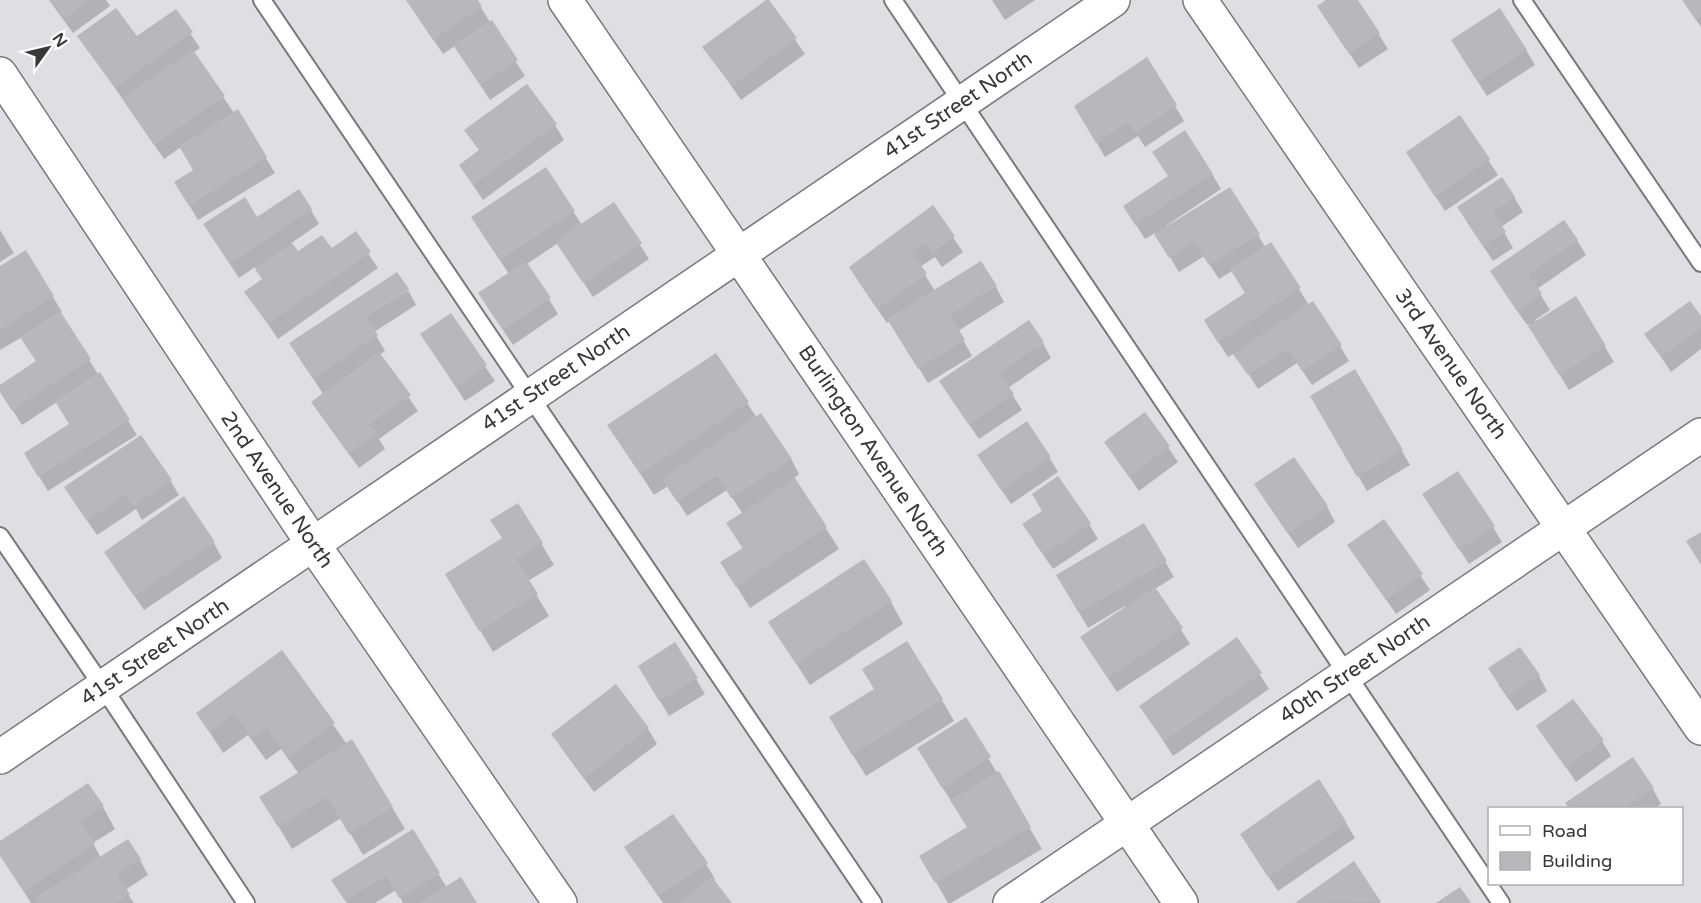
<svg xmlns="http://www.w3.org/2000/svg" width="1701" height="903" font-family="'Varela Round',sans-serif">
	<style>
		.shadow { fill: #0003 }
		.building { fill: #b8b7bb }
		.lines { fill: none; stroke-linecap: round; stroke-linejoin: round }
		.lane-casing { stroke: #79787c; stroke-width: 20 }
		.street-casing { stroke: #79787c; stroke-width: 36 }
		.secondary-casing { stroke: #79787c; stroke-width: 36 }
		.lane { stroke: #fff; stroke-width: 16 }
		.street { stroke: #fff; stroke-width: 33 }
		.secondary { stroke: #fff; stroke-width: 33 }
		.labels { text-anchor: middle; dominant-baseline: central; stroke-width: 4.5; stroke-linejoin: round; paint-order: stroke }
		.street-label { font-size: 21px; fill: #383739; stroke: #fff }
	</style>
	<rect width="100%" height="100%" fill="#dfdee3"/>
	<g class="shadow">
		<polygon points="49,0 106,0 110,6 73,33"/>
		<polygon points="407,0 476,0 525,76 490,100 455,46 443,54"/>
		<polygon points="992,0 1035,0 1005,20"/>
		<polygon points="1329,0 1357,0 1388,49 1359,68 1328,21"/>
		<polygon points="1683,0 1701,0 1701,27 1690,11"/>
		<polygon points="768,1 805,54 741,100 704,47"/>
		<polygon points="175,11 200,48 193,53 234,113 237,111 275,173 198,220 185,198 195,171 181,147 164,159 79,36 137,38"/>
		<polygon points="1526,50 1535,65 1487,96 1461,56"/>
		<polygon points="1175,106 1184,121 1145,147 1138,136 1105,157 1076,107"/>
		<polygon points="1460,117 1498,175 1445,211 1417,168"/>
		<polygon points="555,125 564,140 483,200 460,166 480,151 466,130"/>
		<polygon points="545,169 582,225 614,204 649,259 593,297 558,243 527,264 558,314 513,345 488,308 509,274 481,232"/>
		<polygon points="1212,174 1221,189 1166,226 1167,228 1258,235 1266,248 1270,244 1309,305 1340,346 1349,361 1312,385 1297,363 1258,389 1235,353 1228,357 1214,335 1246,294 1232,271 1219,279 1204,256 1179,272 1155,233 1145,239 1134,222"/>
		<polygon points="1514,197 1523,212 1501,227 1513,248 1493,261 1467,222"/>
		<polygon points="933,208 963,252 942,267 935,257 920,267 935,291 996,287 1004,302 958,331 972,356 928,383 890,321 887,323 859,282"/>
		<polygon points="311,210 319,224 290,244 298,253 331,250 355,234 378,268 278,339 246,292 263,280 255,267 239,278 214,240 257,219"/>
		<polygon points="0,230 14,253 0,262"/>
		<polygon points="1577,240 1586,255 1537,289 1550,310 1535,320 1536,322 1605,347 1614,362 1569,390 1529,324 1527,325 1501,287"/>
		<polygon points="26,252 62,312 59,313 137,435 48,491 34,468 71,425 57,402 22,425 0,390 0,387 37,362 22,337 0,350 0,268"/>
		<polygon points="408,290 416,305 374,332 385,351 379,355 418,411 379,439 385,449 359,468 322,417 313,402 323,394 300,358"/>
		<polygon points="450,315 495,381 465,401 422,335"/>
		<polygon points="1701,318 1701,349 1671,372 1646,334"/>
		<polygon points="1043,343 1051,358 1008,388 1022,410 979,439 950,397"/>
		<polygon points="1355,371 1410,465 1367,491 1312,397"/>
		<polygon points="747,403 757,418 791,459 799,474 794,478 839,549 750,608 722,563 743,549 728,524 743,514 727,490 687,516 668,486 654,495 609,426"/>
		<polygon points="1145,414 1178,462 1139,491 1106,443"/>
		<polygon points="1049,457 1058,472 1011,504 988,470"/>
		<polygon points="170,480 179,495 142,520 136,509 97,535 75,503"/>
		<polygon points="1424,495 1493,527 1502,542 1469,564"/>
		<polygon points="1265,500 1327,507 1335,522 1298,548"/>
		<polygon points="1384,521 1430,590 1396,614 1349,545"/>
		<polygon points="1089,524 1098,539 1053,569 1033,540"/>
		<polygon points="1144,525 1174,577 1155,589 1190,644 1117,692 1091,653 1126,608 1125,606 1088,628 1058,576"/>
		<polygon points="214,543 222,558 144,610 115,567"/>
		<polygon points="541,543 554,565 528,581 549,616 493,652 447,575"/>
		<polygon points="891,602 903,624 810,685 770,623"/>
		<polygon points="1237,639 1269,689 1173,756 1141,706"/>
		<polygon points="281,652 392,807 405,829 363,855 341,818 292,849 274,819 299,774 281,749 266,760 248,735 223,753 198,714"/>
		<polygon points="1539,676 1547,691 1517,711 1498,684"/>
		<polygon points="696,679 705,694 669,716 648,681"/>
		<polygon points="875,690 942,700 954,721 866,776 843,739"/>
		<polygon points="965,719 1042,849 951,903 948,903 921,856 968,828 927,763"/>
		<polygon points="1538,726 1602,741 1611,756 1576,782"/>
		<polygon points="648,729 657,744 594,792 562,749 553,734"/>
		<polygon points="1653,789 1661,804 1654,808 1570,808 1567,803"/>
		<polygon points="103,807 115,829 93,843 101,858 140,860 148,875 125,890 134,903 31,903 0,854 0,843"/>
		<polygon points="1346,823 1355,838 1278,891 1250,849"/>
		<polygon points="412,831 447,888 475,903 403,903 396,890 375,903 347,903 333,880"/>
		<polygon points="626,848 706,864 715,879 712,881 730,903 663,903"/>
		<polygon points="1353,864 1380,903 1297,903"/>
	</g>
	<g class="building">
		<polygon points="50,0 89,0 64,19"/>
		<polygon points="406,0 478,0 482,7 433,40"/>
		<polygon points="766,0 769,0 797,38 732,86 702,47"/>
		<polygon points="1326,0 1358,0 1380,33 1349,54 1317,6"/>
		<polygon points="1682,0 1701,0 1701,16 1696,20"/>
		<polygon points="116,8 137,36 176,9 193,32 115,88 77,36"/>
		<polygon points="1500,8 1527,50 1478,82 1451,40"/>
		<polygon points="492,20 518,60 480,85 453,45"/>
		<polygon points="193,50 225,96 154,145 122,98"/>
		<polygon points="1147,57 1177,105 1135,133 1128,122 1096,143 1074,106"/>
		<polygon points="527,84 557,124 473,185 459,165 479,150 464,130"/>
		<polygon points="238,109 267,157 189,206 174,182 193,170 179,146"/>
		<polygon points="1460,115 1490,159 1435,197 1406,152"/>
		<polygon points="1185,130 1213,174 1135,225 1123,206 1168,176 1152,152"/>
		<polygon points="546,167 575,211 500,260 471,217"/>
		<polygon points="1502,177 1515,197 1493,212 1506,232 1483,246 1457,207"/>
		<polygon points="1230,187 1260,234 1209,265 1194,242 1169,258 1154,234"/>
		<polygon points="299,189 312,209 230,264 203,224 245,197 257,217"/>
		<polygon points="614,202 642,243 583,283 555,241"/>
		<polygon points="933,205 955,236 932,253 925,243 912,252 927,274 877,309 849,267"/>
		<polygon points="1564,220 1578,240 1529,274 1542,294 1517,311 1490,271"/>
		<polygon points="356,231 371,252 268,324 244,292 262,279 255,269 292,243 298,251 322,235 332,248"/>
		<polygon points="1271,242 1301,288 1218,343 1204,320 1245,293 1230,269"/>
		<polygon points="26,250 54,296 0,330 0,266"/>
		<polygon points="526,261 551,298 503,330 478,293"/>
		<polygon points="981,261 997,286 950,315 965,340 918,369 887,319"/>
		<polygon points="397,272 409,289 366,317 378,335 313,379 289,343"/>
		<polygon points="1576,296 1606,346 1559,375 1528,326"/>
		<polygon points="1313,301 1342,345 1302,371 1288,349 1248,375 1233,354"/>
		<polygon points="1690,301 1701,316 1701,328 1661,357 1644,334"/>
		<polygon points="60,311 91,359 12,411 0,392 0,385 36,361 20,337"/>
		<polygon points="451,313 487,365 456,387 420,334"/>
		<polygon points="1029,320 1044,342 999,373 1014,394 969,425 939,381"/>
		<polygon points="379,352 411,395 370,424 377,434 349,454 311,402"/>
		<polygon points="716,353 749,402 640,474 607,425"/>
		<polygon points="1355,369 1403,450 1357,477 1310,396"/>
		<polygon points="100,372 130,420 38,477 24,453 69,424 55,401"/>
		<polygon points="1145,412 1170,446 1129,477 1104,442"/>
		<polygon points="761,413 792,459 731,498 717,475 677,502 662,479"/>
		<polygon points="1027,421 1051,457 1001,490 977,455"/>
		<polygon points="141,435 172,480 133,506 126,495 87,521 64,487"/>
		<polygon points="1294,457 1328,506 1288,534 1254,484"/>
		<polygon points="1458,471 1495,526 1459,550 1422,494"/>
		<polygon points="1058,476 1091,523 1044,555 1022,524 1042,511 1032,494"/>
		<polygon points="795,478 827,527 736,587 720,562 743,548 726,523"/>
		<polygon points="184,496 215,542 134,596 104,552"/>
		<polygon points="518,503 543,543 516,559 538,594 479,631 445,574 502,538 490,520"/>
		<polygon points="1384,519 1423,574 1386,600 1347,545"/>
		<polygon points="1144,523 1167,561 1079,613 1056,575"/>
		<polygon points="1701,532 1701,565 1686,541"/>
		<polygon points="864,559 892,601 796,664 768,622"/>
		<polygon points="1155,587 1183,628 1108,678 1080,637"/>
		<polygon points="1237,637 1262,673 1164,741 1139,706"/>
		<polygon points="907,641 943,699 852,755 829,717 874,689 862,669"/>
		<polygon points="675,642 698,678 659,701 638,666"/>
		<polygon points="1520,647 1540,675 1507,697 1488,668"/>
		<polygon points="282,650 335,723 288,757 267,728 252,738 234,714 209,732 196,713"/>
		<polygon points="616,684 649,728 585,778 551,734"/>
		<polygon points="1573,699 1604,740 1566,768 1536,726"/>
		<polygon points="966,717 991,757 942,788 917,748"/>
		<polygon points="352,739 393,807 349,834 327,797 278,827 259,797"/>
		<polygon points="1633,757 1654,788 1623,808 1569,808 1565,803"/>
		<polygon points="999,771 1031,827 935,883 919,856 967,827 950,800"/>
		<polygon points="1319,779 1347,823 1268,877 1240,834"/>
		<polygon points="88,783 104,806 80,822 95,844 24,892 0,856 0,841"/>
		<polygon points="673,814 708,863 658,896 624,847"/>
		<polygon points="413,829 440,873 399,898 386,876 345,901 331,880"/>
		<polygon points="128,839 141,859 117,874 130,894 116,903 38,903 34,898"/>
		<polygon points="1354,861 1381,902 1295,903"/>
		<polygon points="461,877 477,903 419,903"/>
		<polygon points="712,877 732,903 678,903"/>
		<polygon points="1460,887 1471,903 1436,903"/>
	</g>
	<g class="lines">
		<defs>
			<g id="lane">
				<polyline points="262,0 873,903"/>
				<polyline points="893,0 1501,903"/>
				<polyline points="1522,0 1701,263"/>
				<polyline points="0,536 103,687 246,903"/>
			</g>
			<g id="street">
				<polyline points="565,0 1181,903"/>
				<polyline points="1200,0 1701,728"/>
				<polyline points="0,74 313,544 560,903"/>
				<polyline points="0,757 1113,0"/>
			</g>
			<polyline id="secondary" points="1010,903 1701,435"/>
		</defs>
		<use href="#lane" class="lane-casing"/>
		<use href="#street" class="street-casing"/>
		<use href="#secondary" class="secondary-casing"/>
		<use href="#lane" class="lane"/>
		<use href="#street" class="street"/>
		<use href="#secondary" class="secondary"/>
	</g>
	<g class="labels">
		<g class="street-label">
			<text transform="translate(958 105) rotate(-34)">41st Street North</text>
			<text transform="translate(1451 364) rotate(55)">3rd Avenue North</text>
			<text transform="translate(556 378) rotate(-34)">41st Street North</text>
			<text transform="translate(873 451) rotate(56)">Burlington Avenue North</text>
			<text transform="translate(277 490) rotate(56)">2nd Avenue North</text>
			<text transform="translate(155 652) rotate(-34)">41st Street North</text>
			<text transform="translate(1355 669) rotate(-34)">40th Street North</text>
		</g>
	</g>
	<rect x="1488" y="807" width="195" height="78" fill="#ffffff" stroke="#afafb0" stroke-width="1.5"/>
	<rect x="1500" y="826" width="30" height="9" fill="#ffffff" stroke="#afafb0" stroke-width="1.5"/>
	<text x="1542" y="837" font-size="18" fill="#383739">Road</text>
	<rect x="1500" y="852" width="30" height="18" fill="#b8b7bb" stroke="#afafb0" stroke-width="1.5"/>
	<text x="1542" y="867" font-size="18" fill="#383739">Building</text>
	<g transform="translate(48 48) rotate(56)" stroke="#ffffff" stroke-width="4.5" paint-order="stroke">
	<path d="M0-4.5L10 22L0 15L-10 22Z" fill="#383739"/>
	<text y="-9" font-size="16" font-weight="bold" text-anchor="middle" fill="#383739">N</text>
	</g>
</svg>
